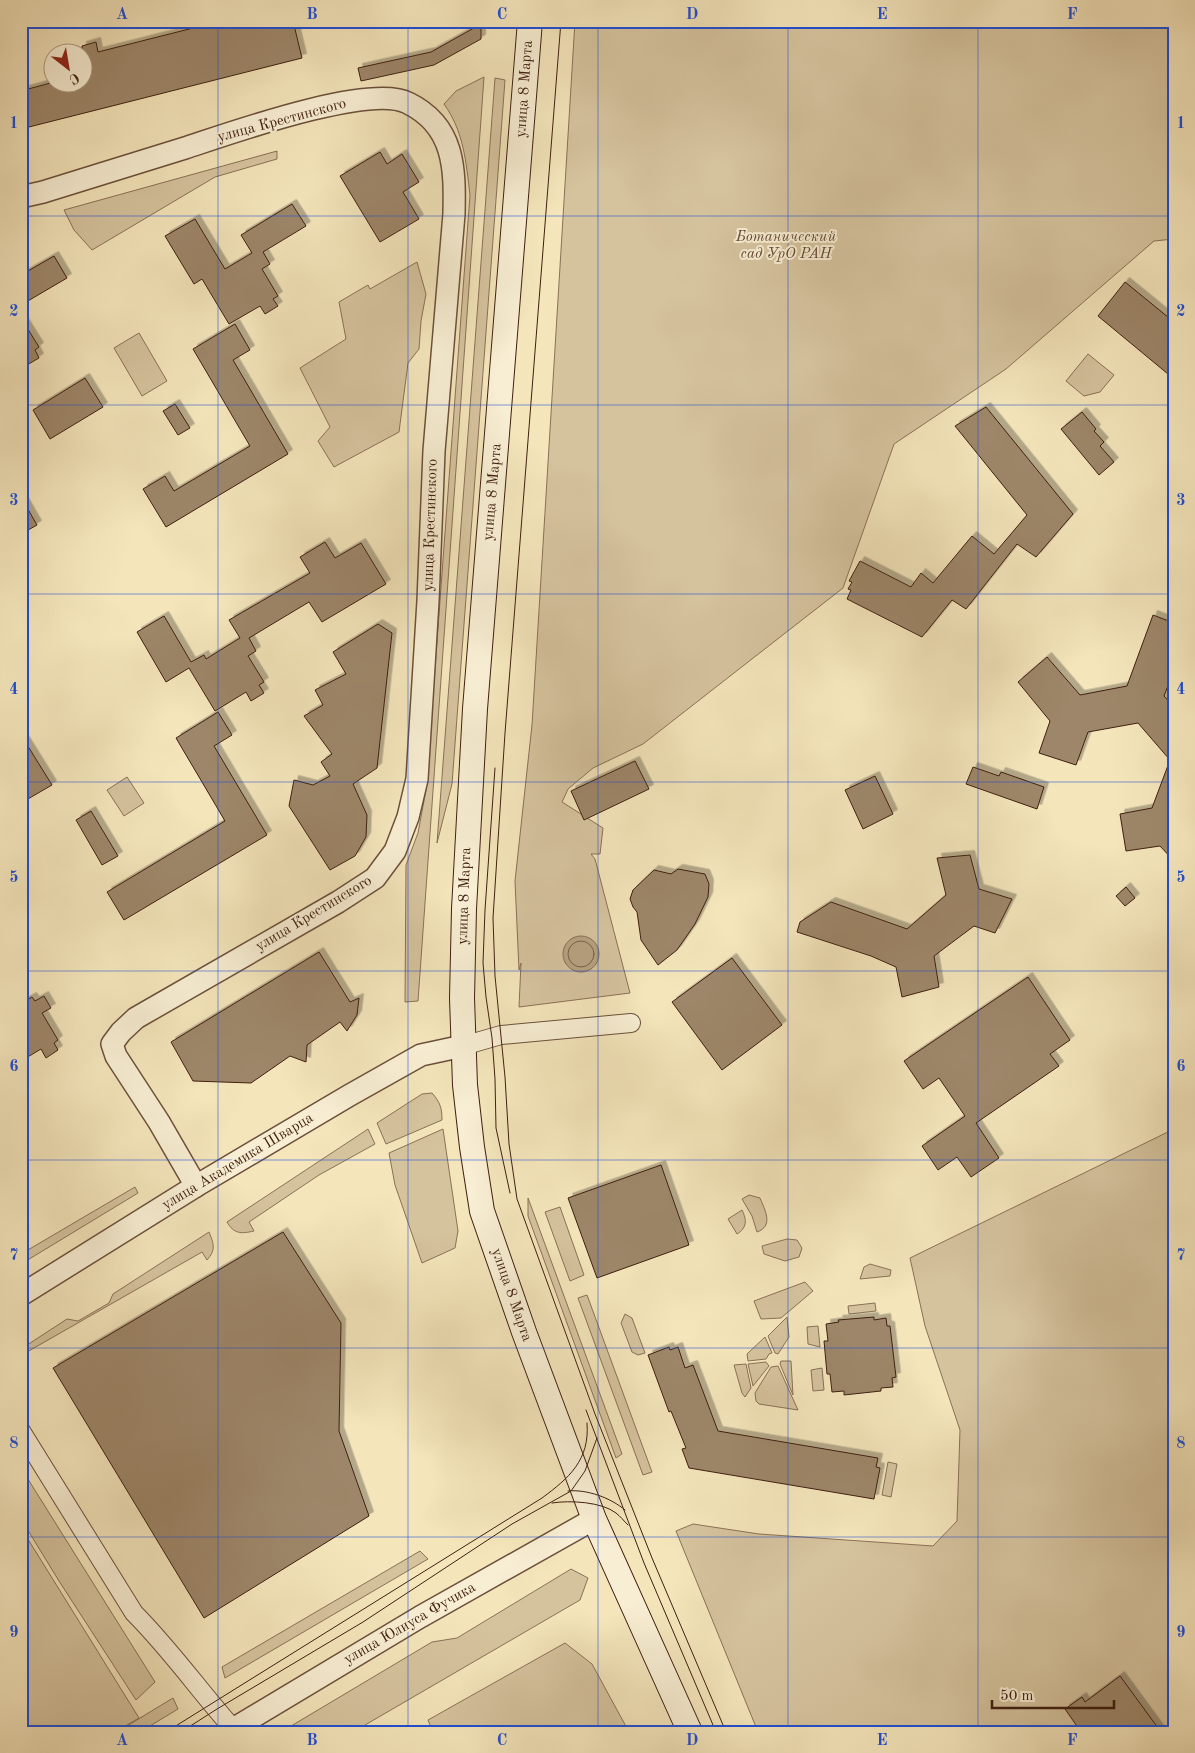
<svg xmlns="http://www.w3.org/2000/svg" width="1195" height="1753" font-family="'Old Standard TT',serif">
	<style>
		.green { fill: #d5c39e; stroke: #8a7157 }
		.water { fill: #b6a281; stroke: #866e54 }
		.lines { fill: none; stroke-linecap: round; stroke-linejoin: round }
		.shore { stroke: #7a6048; stroke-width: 1 }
		.building { fill: #9d8669; stroke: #3f1f10; filter: url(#shadow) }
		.minor-casing { stroke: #6c503b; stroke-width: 20 }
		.tertiary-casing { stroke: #6c503b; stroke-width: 24 }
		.secondary-casing { stroke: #3f1f10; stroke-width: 26 }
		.minor { stroke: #f8eed3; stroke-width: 18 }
		.tertiary { stroke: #f8eed3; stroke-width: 21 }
		.secondary { stroke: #f8eed3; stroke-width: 24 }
		.tram { stroke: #3f1f10; stroke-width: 1 }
		.grid { fill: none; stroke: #1d4ed8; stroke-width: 1; stroke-opacity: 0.55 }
		.labels { text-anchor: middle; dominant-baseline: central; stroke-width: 4; stroke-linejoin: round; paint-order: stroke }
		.street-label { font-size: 15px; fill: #3f1f10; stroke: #f8eed3 }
		.park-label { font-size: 15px; font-style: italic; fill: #644834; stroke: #f8eed3 }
		.neatline { fill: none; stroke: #1d4ed8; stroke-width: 2 }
		.grid-label { font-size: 16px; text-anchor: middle; font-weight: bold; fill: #1d4ed8 }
	</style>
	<defs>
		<filter id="shadow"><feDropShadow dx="4.5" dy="-4.5" stdDeviation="0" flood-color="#0004"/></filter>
	</defs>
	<rect width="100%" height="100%" fill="#f4e5bb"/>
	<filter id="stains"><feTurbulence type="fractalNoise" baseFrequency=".004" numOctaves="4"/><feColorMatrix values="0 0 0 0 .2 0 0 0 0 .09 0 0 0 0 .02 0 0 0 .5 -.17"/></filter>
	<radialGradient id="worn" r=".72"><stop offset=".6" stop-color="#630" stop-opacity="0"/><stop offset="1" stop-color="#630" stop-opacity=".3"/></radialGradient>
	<g class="green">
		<polygon points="575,21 1174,21 1174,239 1154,241 1006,369 894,444 843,588 643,744 593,768 568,789 562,802 603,828 600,854 591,854 595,859 630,993 519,1007 521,963 519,970 515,881 532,725"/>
		<path d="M484 77 418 1001 405 1002 406 865 418 833 426 790 470 195C466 162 464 132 444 104L456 91Z"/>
		<polygon points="495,78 505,80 452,784 437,843"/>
		<polygon points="277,151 277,159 215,177 92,250 74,230 64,210"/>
		<polygon points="417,262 426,294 421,321 419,349 408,363 399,432 334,467 318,441 330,427 300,368 346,339 339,302 368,285 370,289"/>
		<polygon points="139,333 167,381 142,396 114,348"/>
		<polygon points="1088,354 1114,375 1100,392 1084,396 1066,381"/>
		<polygon points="127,777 144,803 124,816 107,790"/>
		<path d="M432 1093C440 1102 442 1108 442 1120L386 1144 377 1123 422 1094Z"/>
		<path d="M368 1129 375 1144 319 1175 249 1222 254 1231C241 1234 234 1234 227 1222Z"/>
		<polygon points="443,1129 458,1231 455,1248 422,1263 395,1185 389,1153"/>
		<polygon points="1174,1129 1174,1732 758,1732 676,1531 693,1524 759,1534 933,1546 957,1521 960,1430 925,1326 910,1258"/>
		<polygon points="135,1187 138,1193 21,1264 21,1254"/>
		<path d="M749 1195 760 1198C765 1210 774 1226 757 1232L752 1216 742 1199Z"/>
		<polygon points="528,1198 622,1454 616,1458 528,1216"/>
		<polygon points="560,1207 584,1275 570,1281 545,1212"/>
		<path d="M742 1210C747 1220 747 1228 737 1234L728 1219Z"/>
		<path d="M209 1232C214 1244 216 1250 207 1260L202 1252 27 1352 24 1347 67 1319 78 1321 109 1303 113 1294Z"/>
		<polygon points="787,1239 797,1240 802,1248 799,1257 785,1261 764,1254 762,1246"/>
		<polygon points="870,1264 891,1270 890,1276 860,1279 864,1267"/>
		<polygon points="805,1282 813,1291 781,1318 761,1319 754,1301"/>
		<polygon points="587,1295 652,1472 643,1475 578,1298"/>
		<polygon points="875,1303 876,1311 849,1314 848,1306"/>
		<polygon points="625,1314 632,1318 645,1353 638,1355 632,1352 621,1323"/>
		<polygon points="787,1317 789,1337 778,1354 775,1353 768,1336"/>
		<polygon points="818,1326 820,1347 808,1344 807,1327"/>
		<polygon points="765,1337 772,1353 769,1354 766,1359 748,1361 747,1354"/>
		<polygon points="781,1361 791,1361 793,1395 780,1364"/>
		<polygon points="766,1362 769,1366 753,1386 748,1364"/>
		<polygon points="746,1364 751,1388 745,1397 742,1393 734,1365"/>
		<polygon points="778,1366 798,1410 759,1404 756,1401 755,1393 771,1367"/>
		<polygon points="822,1368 824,1390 813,1391 811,1370"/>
		<polygon points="888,1462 897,1464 891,1497 882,1495"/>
		<polygon points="21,1468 155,1682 136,1700 59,1581 21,1519"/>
		<polygon points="21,1528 139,1718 115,1732 21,1732"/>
		<polygon points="420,1551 428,1559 225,1678 222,1667"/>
		<polygon points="571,1569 588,1578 580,1600 353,1732 281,1732 432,1642 457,1638"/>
		<polygon points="565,1643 592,1664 629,1732 433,1732 428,1720"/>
		<polygon points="173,1698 178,1709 140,1732 117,1732"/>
	</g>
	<circle class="water" cx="581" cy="954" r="18"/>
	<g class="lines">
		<circle class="shore" cx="581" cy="954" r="13"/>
	</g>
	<g class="building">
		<polygon points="221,21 293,21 302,58 21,129 21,91 54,82 82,82 82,46 96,42 98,52"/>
		<polygon points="481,24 481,39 434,65 361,81 358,68 431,52"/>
		<polygon points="380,152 387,164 402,154 419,182 403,192 419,219 380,242 340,176"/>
		<polygon points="292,204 306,226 263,252 270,264 262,269 278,296 273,299 278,306 265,314 260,306 229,324 202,279 194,284 165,236 195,219 225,269 252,253 241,235"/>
		<polygon points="54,256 67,278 21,305 21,275"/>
		<polygon points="1125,282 1174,322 1174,379 1098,316"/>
		<polygon points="21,318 39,347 35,350 39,358 27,365 21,358"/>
		<polygon points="235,324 250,350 233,360 288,454 166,527 143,489 165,476 174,491 250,446 193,349"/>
		<polygon points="85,378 103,407 50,439 33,410"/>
		<polygon points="175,404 190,428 178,435 163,411"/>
		<polygon points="986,407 1073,514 1036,557 1017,544 966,609 952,600 922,637 847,599 851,590 848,589 852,582 849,581 860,561 911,587 921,573 933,583 972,536 994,554 1027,515 955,426"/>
		<polygon points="1082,412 1096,429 1094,431 1104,442 1100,446 1114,462 1099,475 1061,429"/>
		<polygon points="21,497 37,525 21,534"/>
		<polygon points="325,542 335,558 361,543 386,584 322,622 309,602 249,638 256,651 248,656 264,682 259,685 264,693 251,701 246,692 215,711 189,668 166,682 137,632 164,616 191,662 204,655 206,659 240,638 229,620 310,573 300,557"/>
		<polygon points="1153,615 1174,623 1174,670 1164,696 1174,707 1174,861 1160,846 1126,851 1120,814 1152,808 1170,760 1138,723 1088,732 1076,765 1039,753 1050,721 1018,682 1047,657 1080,695 1127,686"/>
		<polygon points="378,624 392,633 377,768 353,784 367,815 366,837 355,856 330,870 289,806 294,780 313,785 330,776 321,762 332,754 304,716 323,705 315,690 346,674 333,652"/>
		<polygon points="218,712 232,735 214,746 267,835 124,920 107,892 225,821 176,738"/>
		<polygon points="21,735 52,785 21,803"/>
		<polygon points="635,761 649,789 584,820 571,791"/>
		<polygon points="973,767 999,776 1001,772 1044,787 1037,809 966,784"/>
		<polygon points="875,776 893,814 863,829 845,790"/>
		<polygon points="91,811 118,856 102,865 76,820"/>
		<polygon points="970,855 979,889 1012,899 995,933 974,926 934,956 939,987 902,997 896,967 871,956 797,932 800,922 831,902 907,929 946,895 937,858"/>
		<polygon points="678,869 705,874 709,884 708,897 695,924 677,950 658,965 641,940 637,912 633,907 630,899 633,890 654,870 671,874"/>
		<polygon points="1126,887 1135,898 1125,906 1116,896"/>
		<polygon points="319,952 350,1002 359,998 357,1015 347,1031 340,1022 307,1045 306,1062 290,1056 251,1083 193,1081 171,1042"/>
		<polygon points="732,958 782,1025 722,1070 672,1002"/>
		<polygon points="1028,977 1070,1040 1050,1054 1059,1066 976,1123 999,1158 971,1177 957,1157 938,1170 922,1146 965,1116 939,1078 923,1089 904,1061"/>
		<polygon points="44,996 51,1008 42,1013 58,1040 54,1043 58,1050 46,1058 41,1049 21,1061 21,1003 32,997 35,1001"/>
		<polygon points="661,1165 689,1245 597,1278 568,1198"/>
		<polygon points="283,1232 341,1323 339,1431 369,1516 204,1618 53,1368"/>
		<polygon points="874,1317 874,1320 886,1318 887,1326 890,1326 896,1377 892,1378 893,1387 881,1388 881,1391 844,1395 844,1391 832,1392 830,1374 827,1374 824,1341 828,1341 826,1324 839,1322 838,1320"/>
		<polygon points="669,1347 670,1350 678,1347 685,1368 693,1365 718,1431 878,1458 876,1467 880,1468 874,1499 689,1468 682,1449 686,1448 671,1411 669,1412 648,1355"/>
		<polygon points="1120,1676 1161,1732 1081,1732 1065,1709 1082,1697 1085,1702"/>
	</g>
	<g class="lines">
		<defs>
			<g id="minor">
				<polyline points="463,1046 501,1035 631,1023"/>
				<path d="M21 1431 134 1613C171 1650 201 1693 236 1732"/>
			</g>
			<g id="tertiary">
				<path d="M21 197 43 192C90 177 138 163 185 148 228 134 370 83 408 103 455 126 455 169 454 214L434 451 428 601 417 779 408 817 395 851 375 878 338 902 136 1018 121 1032 112 1044 116 1056 159 1122 196 1186"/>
				<polyline points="21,1295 196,1186 350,1095 421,1055 463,1046"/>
				<polyline points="228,1732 420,1617 594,1519"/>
			</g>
			<polyline id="secondary" points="530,21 475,709 464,909 462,998 465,1085 472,1147 482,1211 524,1332 594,1519 690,1732"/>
		</defs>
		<use href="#minor" class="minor-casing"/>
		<use href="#tertiary" class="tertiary-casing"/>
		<use href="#secondary" class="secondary-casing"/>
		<use href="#minor" class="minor"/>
		<use href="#tertiary" class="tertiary"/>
		<use href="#secondary" class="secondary"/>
		<g class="tram">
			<polyline points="561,21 505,733 493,918 495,976 505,1077 509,1144 517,1199 595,1414 652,1558 726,1732"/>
			<polyline points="495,768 485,910 483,963 486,997 492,1038 495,1079 496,1128 510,1193"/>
			<polyline points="586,1410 644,1563 716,1732"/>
			<path d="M568 1491C587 1489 611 1498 625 1510"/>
			<path d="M552 1503C570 1500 602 1502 616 1513 620 1516 624 1521 628 1525"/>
			<path d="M166 1732 542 1498C569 1478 590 1460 587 1423"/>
			<polyline points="181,1732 217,1709 363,1622 512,1524 571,1491 585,1471 597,1438"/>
		</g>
	</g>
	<path class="grid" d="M218 21V1732M408 21V1732M598 21V1732M788 21V1732M978 21V1732M21 216H1174M21 405H1174M21 594H1174M21 782H1174M21 971H1174M21 1160H1174M21 1348H1174M21 1537H1174"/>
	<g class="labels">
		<g class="street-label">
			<text transform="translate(525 89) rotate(-86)">улица 8 Марта</text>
			<text transform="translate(282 121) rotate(-15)">улица Крестинского</text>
			<text transform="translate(493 492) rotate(-85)">улица 8 Марта</text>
			<text transform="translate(431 525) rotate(-88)">улица Крестинского</text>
			<text transform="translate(465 896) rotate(-88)">улица 8 Марта</text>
			<text transform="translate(314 914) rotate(-31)">улица Крестинского</text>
			<text transform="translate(238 1162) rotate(-31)">улица Академика Шварца</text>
			<text transform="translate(511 1295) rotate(71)">улица 8 Марта</text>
			<text transform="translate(410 1624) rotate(-30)">улица Юлиуса Фучика</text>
		</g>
		<g class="park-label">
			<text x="786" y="237">Ботанический<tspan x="786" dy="17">сад УрО РАН</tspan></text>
		</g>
	</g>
	<rect width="1195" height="1753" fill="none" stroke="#f4e5bb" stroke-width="55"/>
	<g transform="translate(68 68) rotate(149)"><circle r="24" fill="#f8eed3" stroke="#ae9b85"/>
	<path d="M0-4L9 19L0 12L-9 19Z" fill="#8f2418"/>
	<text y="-8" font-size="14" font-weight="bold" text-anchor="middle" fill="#3f1f10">С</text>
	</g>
	<path d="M992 1700v8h122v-8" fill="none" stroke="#3f1f10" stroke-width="2.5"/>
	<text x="1000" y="1700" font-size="15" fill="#3f1f10" stroke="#f8eed3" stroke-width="4" paint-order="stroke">50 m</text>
	<rect x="28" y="28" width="1140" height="1698" class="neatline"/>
	<g class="grid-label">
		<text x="122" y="19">A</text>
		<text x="312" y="19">B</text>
		<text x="502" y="19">C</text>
		<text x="692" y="19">D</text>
		<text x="882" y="19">E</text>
		<text x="1072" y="19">F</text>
		<text x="14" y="128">1</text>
		<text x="1181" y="128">1</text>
		<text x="14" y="316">2</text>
		<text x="1181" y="316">2</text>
		<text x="14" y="505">3</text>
		<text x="1181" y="505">3</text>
		<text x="14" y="694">4</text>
		<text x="1181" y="694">4</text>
		<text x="14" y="882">5</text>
		<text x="1181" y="882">5</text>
		<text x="14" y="1071">6</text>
		<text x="1181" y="1071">6</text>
		<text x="14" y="1260">7</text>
		<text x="1181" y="1260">7</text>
		<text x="14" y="1448">8</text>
		<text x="1181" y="1448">8</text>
		<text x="14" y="1637">9</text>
		<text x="1181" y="1637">9</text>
		<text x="122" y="1745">A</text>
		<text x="312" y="1745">B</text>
		<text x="502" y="1745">C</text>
		<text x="692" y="1745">D</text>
		<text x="882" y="1745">E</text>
		<text x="1072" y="1745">F</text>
	</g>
	<rect width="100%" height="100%" filter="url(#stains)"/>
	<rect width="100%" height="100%" fill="url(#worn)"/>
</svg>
